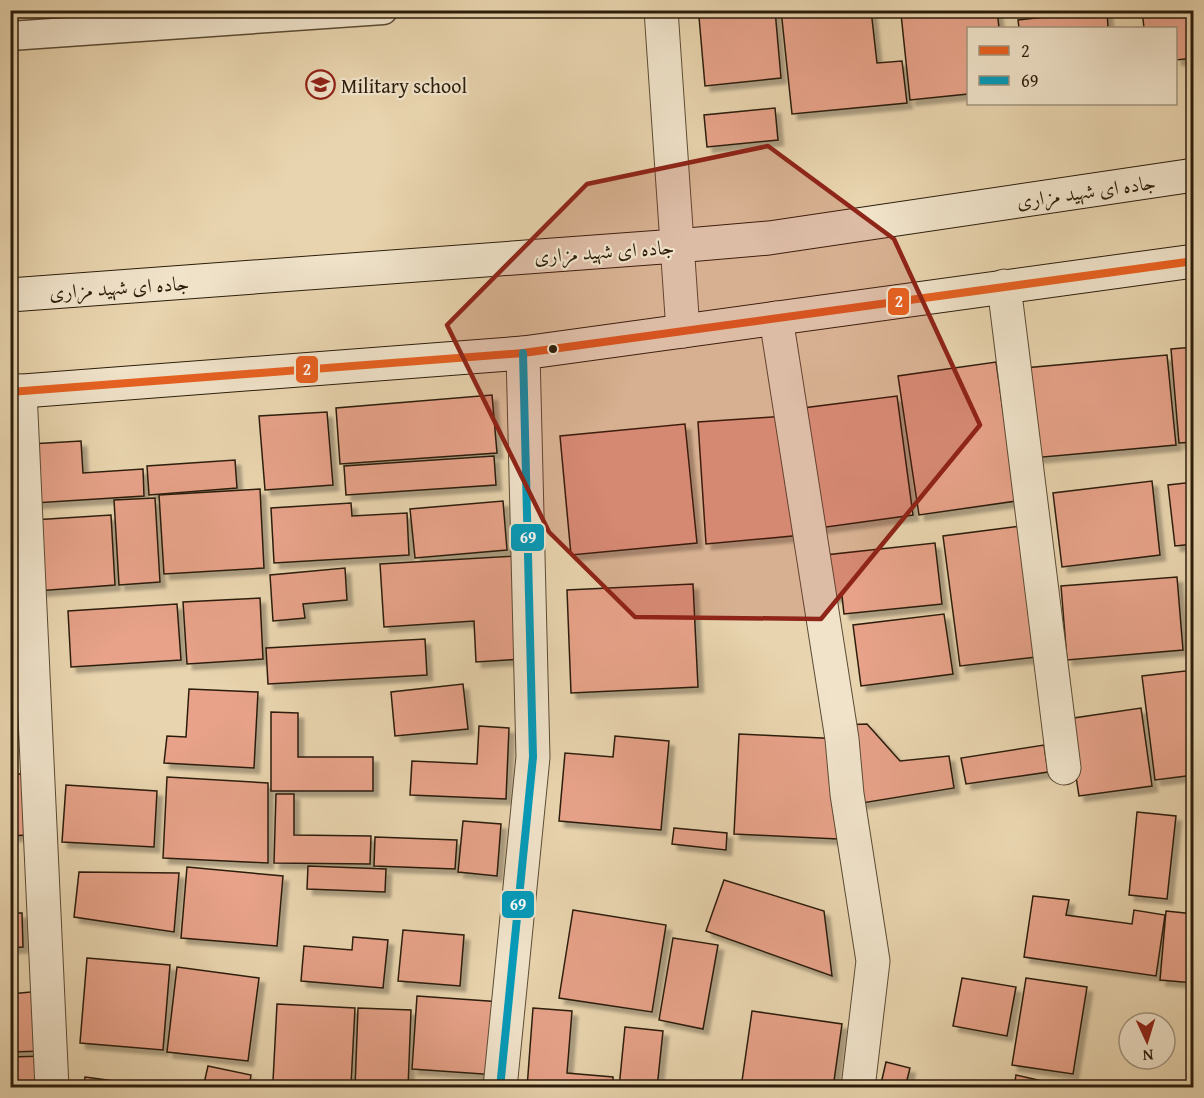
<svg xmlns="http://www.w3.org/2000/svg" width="1204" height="1098" font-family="'Gentium Book Plus',Amiri,serif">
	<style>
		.building { fill: #e7a289; stroke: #2c1d0b; stroke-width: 1.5; filter: url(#shadow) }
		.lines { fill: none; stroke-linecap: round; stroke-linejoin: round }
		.service-casing { stroke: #5b4b34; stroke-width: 31 }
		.minor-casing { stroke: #5b4b34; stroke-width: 35 }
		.secondary-casing { stroke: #2c1d0b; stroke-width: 35 }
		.service { stroke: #f0e3ca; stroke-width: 28 }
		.minor { stroke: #f0e3ca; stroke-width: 33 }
		.secondary { stroke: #f0e3ca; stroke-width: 33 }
		.bus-1-casing { stroke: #f0e3ca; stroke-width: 12 }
		.bus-2-casing { stroke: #f0e3ca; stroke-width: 12 }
		.bus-1 { stroke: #e86121; stroke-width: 8 }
		.bus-2 { stroke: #049bba; stroke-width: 8 }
		.marked { fill: #8f2418; fill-opacity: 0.2; stroke: #8f2418; stroke-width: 4.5; stroke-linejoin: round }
		.bus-dot { fill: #2c1d0b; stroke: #f0e3ca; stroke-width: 2 }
		.labels { text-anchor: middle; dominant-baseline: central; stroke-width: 4.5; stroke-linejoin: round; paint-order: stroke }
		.poi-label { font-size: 20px; fill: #2c1d0b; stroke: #f0e3ca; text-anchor: start }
		.street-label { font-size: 20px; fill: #2c1d0b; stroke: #f0e3ca }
		.line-badge { stroke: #f0e3ca; stroke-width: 2 }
		.badge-label { font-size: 16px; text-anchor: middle; font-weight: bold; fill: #fff }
	</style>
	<defs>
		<filter id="shadow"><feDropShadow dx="5.5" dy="5.5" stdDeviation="1.5" flood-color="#0004"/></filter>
	</defs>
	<rect width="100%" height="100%" fill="#e8d4ae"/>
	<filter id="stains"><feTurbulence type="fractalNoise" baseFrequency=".00333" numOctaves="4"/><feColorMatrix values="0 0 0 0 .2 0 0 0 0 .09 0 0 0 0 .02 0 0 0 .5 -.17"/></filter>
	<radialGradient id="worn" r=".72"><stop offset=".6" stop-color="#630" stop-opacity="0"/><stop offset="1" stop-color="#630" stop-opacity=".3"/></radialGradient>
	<g class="building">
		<polygon points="766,10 775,10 781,78 705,86 699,17"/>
		<polygon points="781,10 871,10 877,63 902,61 907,103 792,114"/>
		<polygon points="942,10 997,10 999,28 968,28 968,94 910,100 901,14"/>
		<polygon points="1107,10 1108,28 1019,28 1018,20"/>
		<polygon points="1142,10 1194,10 1194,58 1176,60 1176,28 1144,28"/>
		<polygon points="775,108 778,140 707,147 704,115"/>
		<polygon points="1194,347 1194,442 1179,443 1171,349"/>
		<polygon points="1167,355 1176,445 1032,458 1024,368"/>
		<polygon points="996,362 1016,501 919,515 898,376"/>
		<polygon points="492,395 497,453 340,464 336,408"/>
		<polygon points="897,396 913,515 812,529 795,409"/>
		<polygon points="327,412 333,485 265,490 259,416"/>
		<polygon points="787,416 803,535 706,544 698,422"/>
		<polygon points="685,424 697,543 571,555 560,436"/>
		<polygon points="81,441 83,473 143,469 144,496 34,503 30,444"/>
		<polygon points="494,456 496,485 346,495 344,466"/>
		<polygon points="235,460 237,488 149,495 147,466"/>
		<polygon points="1152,481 1160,555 1062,567 1053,493"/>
		<polygon points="1194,482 1194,544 1175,546 1168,485"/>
		<polygon points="260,489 264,568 164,574 159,495"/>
		<polygon points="155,498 160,582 119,585 114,500"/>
		<polygon points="503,501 507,550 415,558 410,509"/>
		<polygon points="351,503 352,516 407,513 409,555 274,563 271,508"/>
		<polygon points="111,515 115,585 37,591 33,520"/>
		<polygon points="1028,525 1045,656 960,666 943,536"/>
		<polygon points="935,543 942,604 844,614 842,596 830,597 825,555"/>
		<polygon points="517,556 522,659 476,662 474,621 384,627 380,564"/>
		<polygon points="345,568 347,600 303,604 305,618 273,621 270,575"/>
		<polygon points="1177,577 1183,650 1067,660 1061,586"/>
		<polygon points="10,578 14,578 16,627 10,628"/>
		<polygon points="693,584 698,687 571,693 567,590"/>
		<polygon points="260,598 263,659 187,664 183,602"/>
		<polygon points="177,604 181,660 71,667 68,611"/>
		<polygon points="944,614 953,674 861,686 853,625"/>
		<polygon points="425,639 427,675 268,684 266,648"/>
		<polygon points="10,668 22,668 24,736 10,737"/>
		<polygon points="1194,670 1194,775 1155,780 1142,676"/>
		<polygon points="463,684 468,729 395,736 391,692"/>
		<polygon points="189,689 258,692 254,768 164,763 167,736 186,737"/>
		<polygon points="1141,708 1152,786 1079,796 1067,719"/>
		<polygon points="271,712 298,713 298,757 373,757 373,791 271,791"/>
		<polygon points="867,724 900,761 949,756 954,788 850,805 841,725"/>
		<polygon points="479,726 509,728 506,799 410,795 412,761 477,764"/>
		<polygon points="739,734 842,739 838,839 734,834"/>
		<polygon points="615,736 669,741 661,830 559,821 565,753 613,757"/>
		<polygon points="1044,745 1048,772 966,784 961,758"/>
		<polygon points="10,774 25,774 28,835 10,836"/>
		<polygon points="167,777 268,783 268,863 163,858"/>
		<polygon points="66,785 157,791 154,847 62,842"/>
		<polygon points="276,794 294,794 294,835 371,836 370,864 274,863"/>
		<polygon points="1137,812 1176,816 1167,899 1129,895"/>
		<polygon points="463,821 501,824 497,876 458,872"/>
		<polygon points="674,828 727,833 726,850 672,844"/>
		<polygon points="375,837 457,840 455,869 374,866"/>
		<polygon points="308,866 386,869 385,892 307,889"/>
		<polygon points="187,867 283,876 277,946 181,938"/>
		<polygon points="79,872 179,873 174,932 74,917"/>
		<polygon points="724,880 824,911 832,976 706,931"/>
		<polygon points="1033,896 1069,900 1066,915 1132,924 1134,910 1165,915 1156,976 1024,957"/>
		<polygon points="573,910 666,925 652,1012 559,998"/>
		<polygon points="1166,911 1194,914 1194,983 1160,980"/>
		<polygon points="10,913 22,913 23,947 10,948"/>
		<polygon points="403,930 464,935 460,986 398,981"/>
		<polygon points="353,937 388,940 383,988 301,981 304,946 352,950"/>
		<polygon points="673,938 718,945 703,1029 659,1020"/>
		<polygon points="87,958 170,965 163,1050 80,1043"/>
		<polygon points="177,967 259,978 248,1061 167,1052"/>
		<polygon points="962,978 1016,987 1007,1036 953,1026"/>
		<polygon points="1026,978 1087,987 1073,1074 1012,1065"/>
		<polygon points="41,991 44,1051 10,1052 10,994"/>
		<polygon points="417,996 502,1002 497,1075 412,1069"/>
		<polygon points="277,1004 355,1008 351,1085 273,1081"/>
		<polygon points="358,1008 411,1010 408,1088 355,1088"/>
		<polygon points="533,1008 572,1011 567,1073 613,1077 613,1088 527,1088"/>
		<polygon points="752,1011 842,1024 833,1088 741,1088"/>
		<polygon points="625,1027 663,1031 657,1088 619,1088"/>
		<polygon points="45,1056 46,1088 10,1088 10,1057"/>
		<polygon points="886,1062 910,1068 905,1088 880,1088"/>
		<polygon points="208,1066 251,1075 249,1088 203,1088"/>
		<polygon points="1016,1075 1073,1088 1014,1088"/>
		<polygon points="85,1077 151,1086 151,1088 84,1088"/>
		<polygon points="254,1085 313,1088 254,1088"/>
	</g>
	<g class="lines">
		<defs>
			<polyline id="service" points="10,36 383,10"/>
			<g id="minor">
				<polyline points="661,10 683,331"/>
				<polyline points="1004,286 1064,768"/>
				<polyline points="776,318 842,739 847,794 873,961 858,1088"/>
				<polyline points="20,391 52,1088"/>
				<polyline points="500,1088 533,757 523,353"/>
			</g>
			<g id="secondary">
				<polyline points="10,295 676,246 769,238 1194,175"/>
				<polyline points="10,392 523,353 1194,261"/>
			</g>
		</defs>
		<use href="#service" class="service-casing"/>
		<use href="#minor" class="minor-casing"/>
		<use href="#secondary" class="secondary-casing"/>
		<use href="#service" class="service"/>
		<use href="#minor" class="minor"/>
		<use href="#secondary" class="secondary"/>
		<defs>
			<polyline id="bus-1" points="10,392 523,353 1194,261"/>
			<polyline id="bus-2" points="500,1088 533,757 523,353"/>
		</defs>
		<use href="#bus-1" class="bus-1-casing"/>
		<use href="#bus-2" class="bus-2-casing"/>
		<use href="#bus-1" class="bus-1"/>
		<use href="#bus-2" class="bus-2"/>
	</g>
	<path class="marked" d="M768 146 894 239 980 425 821 619 635 617 549 532 447 325 587 184Z"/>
	<defs>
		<symbol id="university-ring" viewBox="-11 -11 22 22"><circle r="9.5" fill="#f0e3ca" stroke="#8f2418" stroke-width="1.5"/><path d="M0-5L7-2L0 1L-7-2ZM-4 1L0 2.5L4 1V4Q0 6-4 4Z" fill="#8f2418"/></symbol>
	</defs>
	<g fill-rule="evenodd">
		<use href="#university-ring" x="304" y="68" width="33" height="33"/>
	</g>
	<circle class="bus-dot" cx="553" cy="349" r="5"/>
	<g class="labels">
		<g class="poi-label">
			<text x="341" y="85">Military school</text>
		</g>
		<g class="street-label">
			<text transform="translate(1086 191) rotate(-8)">جاده ای شهید مزاری</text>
			<text transform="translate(604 251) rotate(-4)">جاده ای شهید مزاری</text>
			<text transform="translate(119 287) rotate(-4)">جاده ای شهید مزاری</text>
		</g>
	</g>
	<g class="line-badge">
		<rect x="887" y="287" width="23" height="29" rx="6" fill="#e86121"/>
		<rect x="295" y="355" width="24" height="29" rx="6" fill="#e86121"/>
		<rect x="510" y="523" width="35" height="29" rx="6" fill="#049bba"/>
		<rect x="501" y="890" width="34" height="29" rx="6" fill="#049bba"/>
	</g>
	<g class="badge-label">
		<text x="899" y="307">2</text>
		<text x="307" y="375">2</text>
		<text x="528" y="543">69</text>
		<text x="518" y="910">69</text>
	</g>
	<rect width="1204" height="1098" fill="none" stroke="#e8d4ae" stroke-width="36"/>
	<rect x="12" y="12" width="1180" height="1074" fill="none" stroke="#2c1d0b" stroke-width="3"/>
	<rect x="18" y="18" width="1168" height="1062" fill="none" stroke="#2c1d0b" stroke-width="1.5"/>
	<rect x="967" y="27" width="210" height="78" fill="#f0e3ca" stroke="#a2947e" stroke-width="1.5"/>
	<rect x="979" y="46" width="30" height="9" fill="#e86121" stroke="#a2947e" stroke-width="1.5"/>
	<text x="1021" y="57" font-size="18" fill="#2c1d0b">2</text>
	<rect x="979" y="76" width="30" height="9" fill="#049bba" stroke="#a2947e" stroke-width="1.5"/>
	<text x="1021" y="87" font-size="18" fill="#2c1d0b">69</text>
	<g transform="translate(1147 1041) rotate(176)"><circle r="28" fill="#f0e3ca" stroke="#a2947e" stroke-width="1.5"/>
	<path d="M0-4.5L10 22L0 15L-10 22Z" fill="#8f2418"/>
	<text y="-9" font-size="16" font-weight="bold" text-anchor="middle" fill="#2c1d0b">N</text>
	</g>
	<rect width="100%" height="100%" filter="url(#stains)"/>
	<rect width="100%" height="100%" fill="url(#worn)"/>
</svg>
